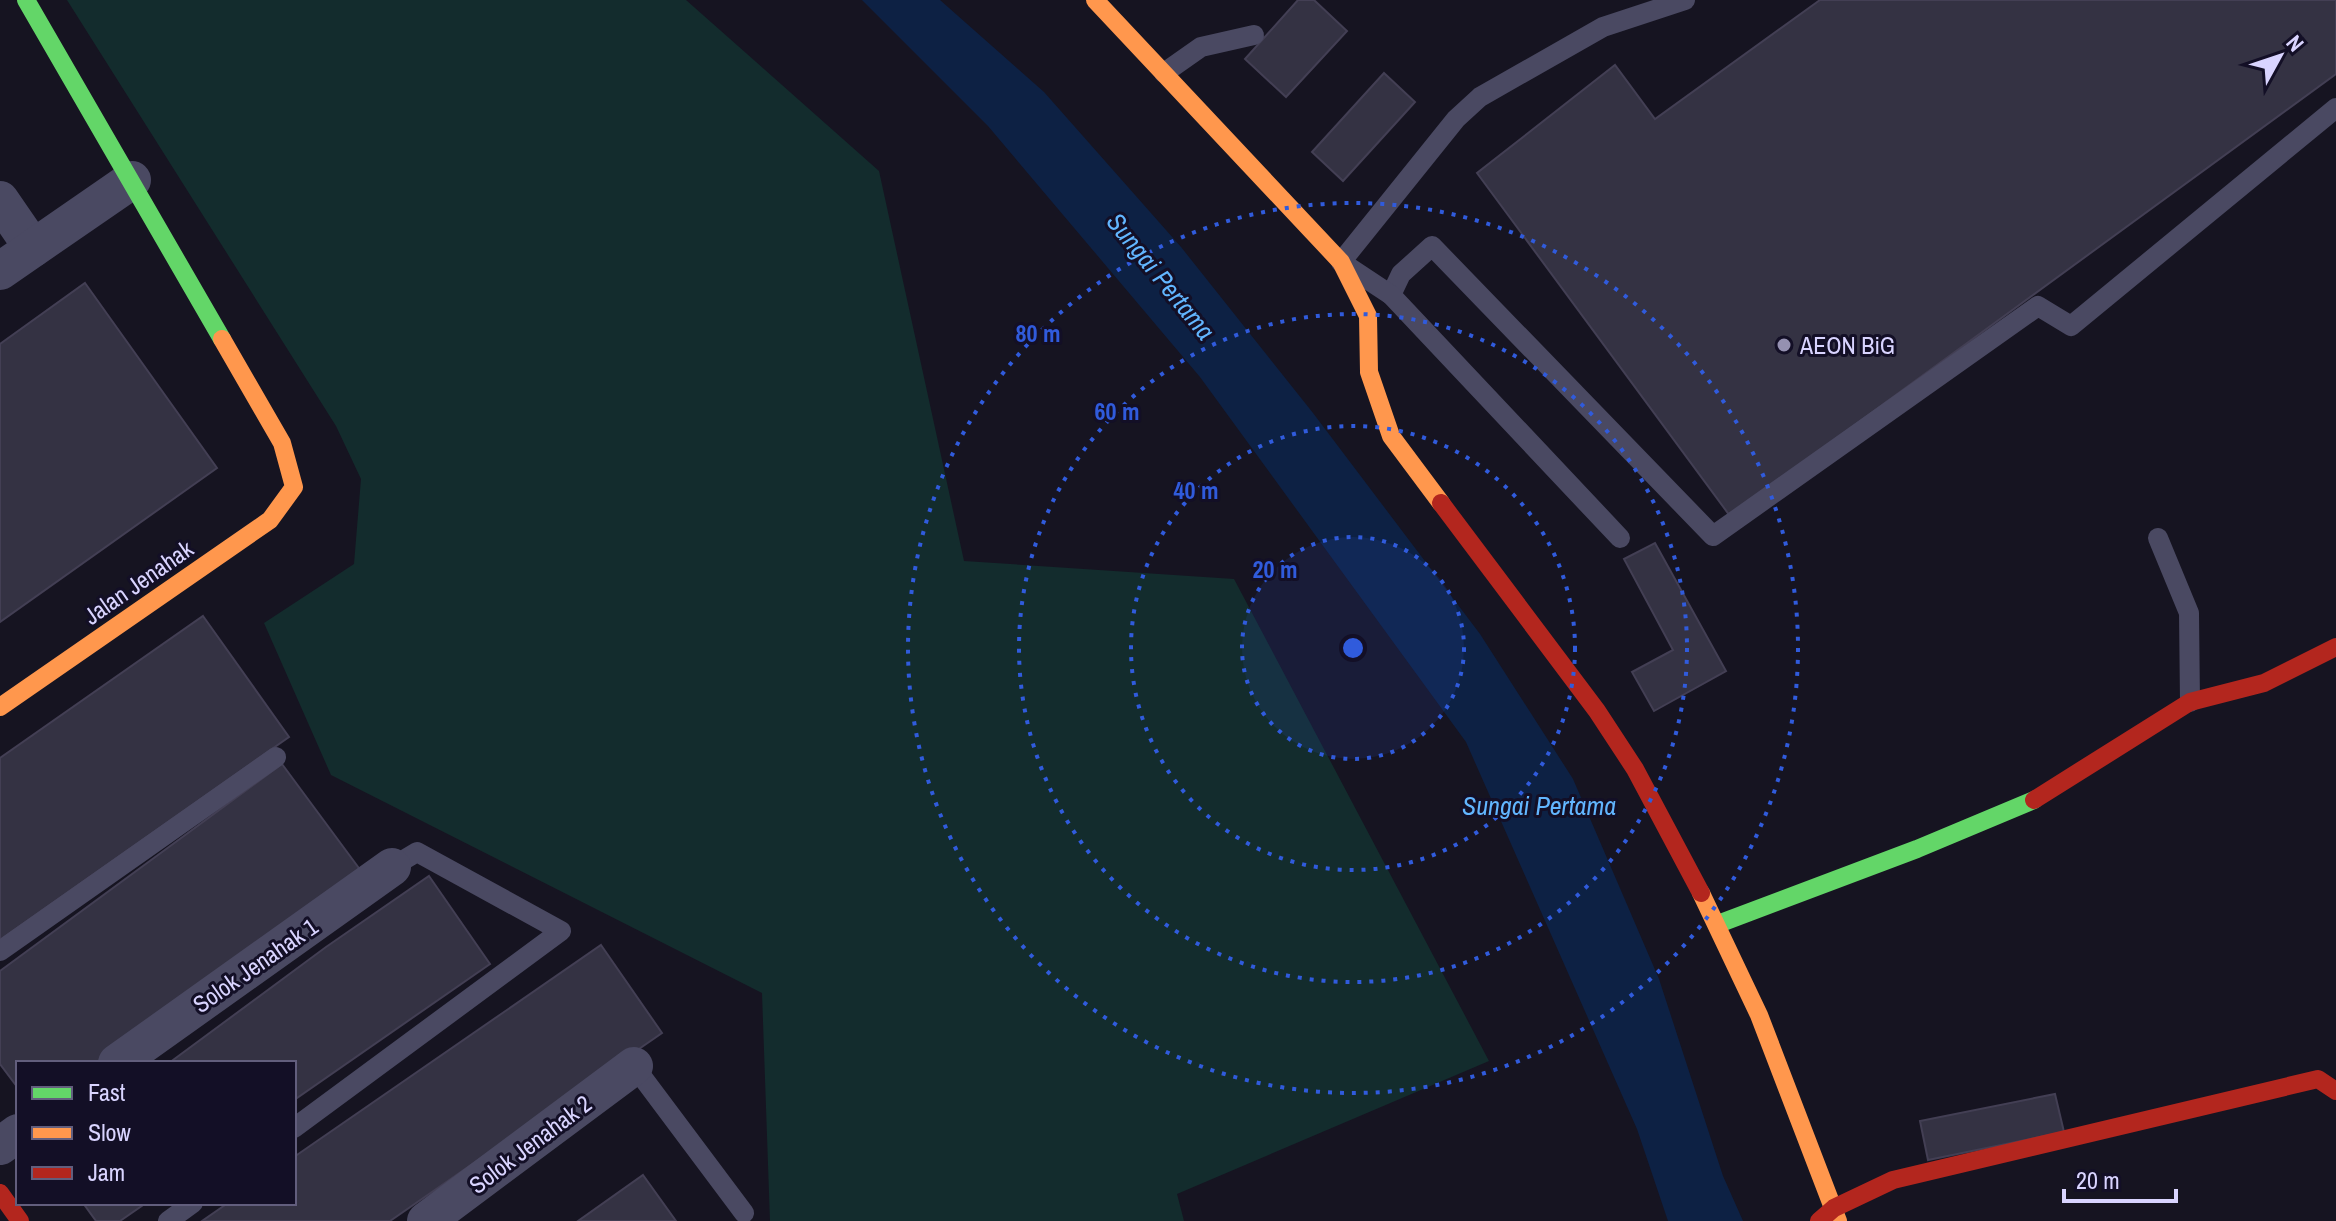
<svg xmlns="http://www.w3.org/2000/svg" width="2336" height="1221" font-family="'Archivo Narrow',sans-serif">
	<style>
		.green { fill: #132c2d }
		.water { fill: #0d2144 }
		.building { fill: #343243; stroke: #433f54; stroke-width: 2 }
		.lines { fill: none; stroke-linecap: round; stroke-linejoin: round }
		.lane { stroke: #4a4962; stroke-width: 20 }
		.street { stroke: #4a4962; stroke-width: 38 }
		.fast { stroke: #63d668; stroke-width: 18 }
		.slow { stroke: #ff974d; stroke-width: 18 }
		.jam { stroke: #b3261e; stroke-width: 18 }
		.ring { fill: none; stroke: #305bdc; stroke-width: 4; stroke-dasharray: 4 8 }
		.poi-dot { fill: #9591b1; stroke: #130f26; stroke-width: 3 }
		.labels { text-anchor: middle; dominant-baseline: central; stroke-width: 6; stroke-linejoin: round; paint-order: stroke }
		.poi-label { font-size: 24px; fill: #d9d4ff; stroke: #130f26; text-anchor: start }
		.street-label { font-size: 24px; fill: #d9d4ff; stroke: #130f26 }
		.water-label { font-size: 26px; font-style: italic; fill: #62b6ff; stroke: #130f26 }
		.centre { fill: #305bdc; stroke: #130f26; stroke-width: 4 }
		.ring-label { font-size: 24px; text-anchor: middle; font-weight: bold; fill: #305bdc; stroke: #130f26; stroke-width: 6; stroke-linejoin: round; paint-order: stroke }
	</style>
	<rect width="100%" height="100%" fill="#161421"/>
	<polygon class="green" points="67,0 686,0 879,171 964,561 1234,579 1489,1061 1177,1194 1184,1221 770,1221 762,993 331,775 264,623 354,564 361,479 336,426"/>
	<polygon class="water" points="862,0 940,0 1044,92 1181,247 1313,413 1480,634 1573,779 1659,979 1723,1176 1743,1221 1668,1221 1637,1129 1466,742 1200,377 988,126"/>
	<g class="building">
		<polygon points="1298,0 1314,0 1347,31 1286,97 1245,59"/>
		<polygon points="1820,0 2336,0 2336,74 1730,516 1477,173 1615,65 1655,119"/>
		<polygon points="1384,73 1415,102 1343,181 1312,152"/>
		<polygon points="85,283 217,468 0,622 0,344"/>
		<polygon points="1655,543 1726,671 1654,711 1632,672 1673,650 1624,559"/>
		<polygon points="203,616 289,737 0,940 0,758"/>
		<polygon points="282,764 364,875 108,1063 18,1063 18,1088 0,1064 0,971"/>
		<polygon points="429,876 490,964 294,1100 294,1063 169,1063 326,947"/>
		<polygon points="601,945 662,1033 390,1221 202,1221 228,1203 294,1203 294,1157"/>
		<polygon points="2055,1094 2064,1132 1928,1160 1920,1121"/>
		<polygon points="643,1175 676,1221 578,1221"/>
		<polygon points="83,1203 146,1203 120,1221 96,1221"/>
	</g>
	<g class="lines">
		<g class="lane">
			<polyline points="1164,73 1201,47 1254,35"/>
			<polyline points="1391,295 1401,274 1432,246 1713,536 2038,306 2071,326 2336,108"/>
			<polyline points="1620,538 1391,295 1341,262 1456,119 1480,97 1603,27 1685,0"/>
			<polyline points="2158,538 2189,613 2190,702"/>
			<polyline points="0,951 276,757"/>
			<polyline points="634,1066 744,1213"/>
			<polyline points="294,1128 561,931 417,852 392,867"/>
			<polyline points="168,1221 193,1203"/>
		</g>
		<g class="street">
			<polyline points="0,200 33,248"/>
			<polyline points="0,271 132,180"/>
			<polyline points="117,1063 392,867"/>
			<polyline points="0,1146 18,1133"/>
			<polyline points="426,1221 634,1066"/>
		</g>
		<g class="fast">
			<polyline points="26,0 222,339"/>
			<polyline points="1718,924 1917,849 2034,800"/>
		</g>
		<g class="slow">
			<polyline points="1095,0 1341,262 1368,316 1369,372 1391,436 1441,503"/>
			<polyline points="0,707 270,520 294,487 282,443 222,339"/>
			<polyline points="1701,893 1759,1015 1838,1221"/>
		</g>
		<g class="jam">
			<polyline points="1441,503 1597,711 1635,769 1701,893"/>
			<polyline points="2034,800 2190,702 2264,683 2336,647"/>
			<polyline points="0,1193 20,1221"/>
			<polyline points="1819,1221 1834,1208 1893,1180 2318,1079 2336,1091"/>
		</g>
	</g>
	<circle cx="1353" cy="648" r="111" fill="#305bdc" fill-opacity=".12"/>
	<g class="ring">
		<circle cx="1353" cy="648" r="111"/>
		<circle cx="1353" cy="648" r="222"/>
		<circle cx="1353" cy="648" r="334"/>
		<circle cx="1353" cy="648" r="445"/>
	</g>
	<circle class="poi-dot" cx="1784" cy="345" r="8"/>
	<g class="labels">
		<g class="poi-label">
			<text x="1800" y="345">AEON BiG</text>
		</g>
		<g class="street-label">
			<text transform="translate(138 582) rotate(-35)">Jalan Jenahak</text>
			<text transform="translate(255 965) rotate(-35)">Solok Jenahak 1</text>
			<text transform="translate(530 1144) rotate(-37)">Solok Jenahak 2</text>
		</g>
		<g class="water-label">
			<text transform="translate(1161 276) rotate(51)">Sungai Pertama</text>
			<text x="1539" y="805">Sungai Pertama</text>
		</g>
	</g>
	<circle cx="1353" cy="648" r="12" class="centre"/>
	<g class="ring-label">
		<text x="1038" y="342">80 m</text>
		<text x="1117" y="420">60 m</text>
		<text x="1196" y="499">40 m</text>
		<text x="1275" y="578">20 m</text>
	</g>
	<rect x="16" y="1061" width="280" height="144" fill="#130f26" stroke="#625e7d" stroke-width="2"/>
	<rect x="32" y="1087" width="40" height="12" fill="#63d668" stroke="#625e7d" stroke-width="2"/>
	<text x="88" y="1101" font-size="24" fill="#d9d4ff">Fast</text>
	<rect x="32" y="1127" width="40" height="12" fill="#ff974d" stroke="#625e7d" stroke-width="2"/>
	<text x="88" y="1141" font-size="24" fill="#d9d4ff">Slow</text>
	<rect x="32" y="1167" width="40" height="12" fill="#b3261e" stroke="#625e7d" stroke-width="2"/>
	<text x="88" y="1181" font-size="24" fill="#d9d4ff">Jam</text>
	<g transform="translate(2280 56) rotate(50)" stroke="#130f26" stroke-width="6" paint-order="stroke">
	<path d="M0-6L14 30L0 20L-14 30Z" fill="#d9d4ff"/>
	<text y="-12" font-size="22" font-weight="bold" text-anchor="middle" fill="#d9d4ff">N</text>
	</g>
	<path d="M2064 1189v12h112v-12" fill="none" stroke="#d9d4ff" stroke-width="4"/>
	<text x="2076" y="1189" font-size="24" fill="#d9d4ff" stroke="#130f26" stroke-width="6" paint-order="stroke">20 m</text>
</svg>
